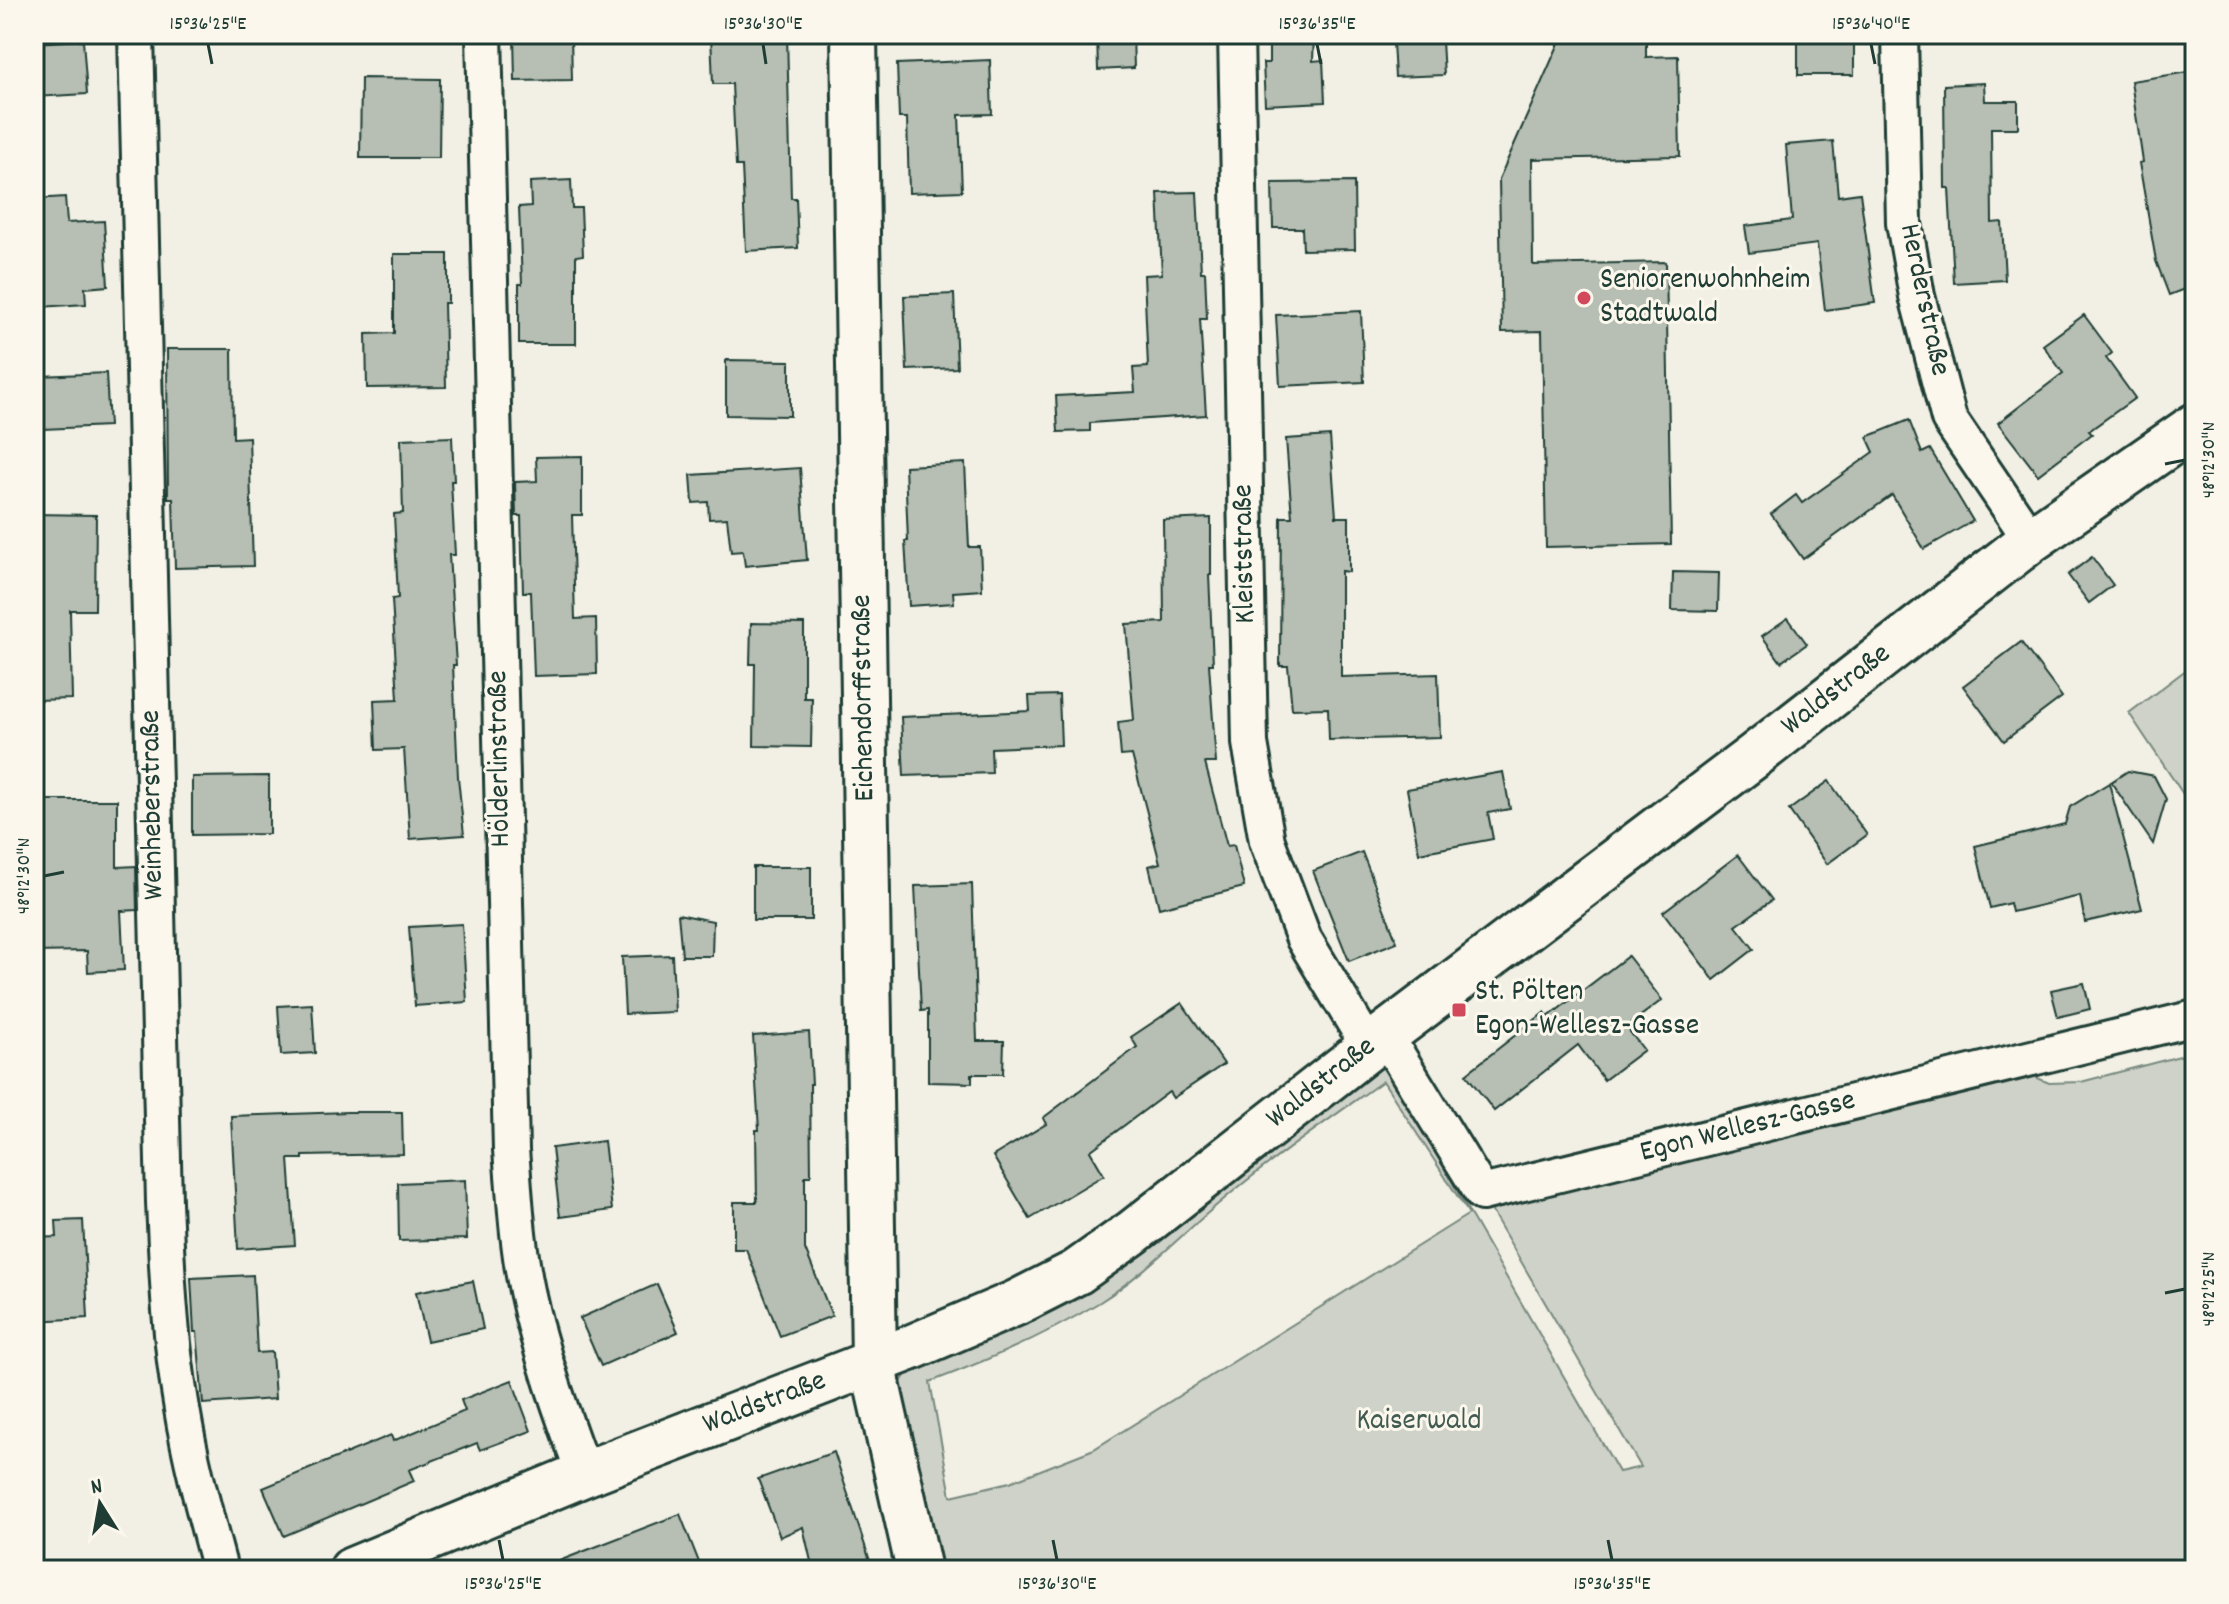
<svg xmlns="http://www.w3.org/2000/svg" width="2229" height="1604" font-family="Dekko,sans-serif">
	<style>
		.green { fill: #cfd2c8; stroke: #77887e; stroke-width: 2; fill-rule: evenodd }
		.building { fill: #b7beb3; stroke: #1f3d34; stroke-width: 2 }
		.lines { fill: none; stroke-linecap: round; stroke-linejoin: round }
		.street-casing { stroke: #1f3d34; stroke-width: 40 }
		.secondary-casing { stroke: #1f3d34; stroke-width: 50 }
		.street { stroke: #fbf7ec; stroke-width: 34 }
		.secondary { stroke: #fbf7ec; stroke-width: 44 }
		.ticks { fill: none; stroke: #1f3d34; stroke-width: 3 }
		.poi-dot { fill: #d1495b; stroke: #fbf7ec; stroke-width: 3 }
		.labels { text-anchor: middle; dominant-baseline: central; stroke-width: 6; stroke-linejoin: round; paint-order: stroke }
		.poi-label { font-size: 30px; fill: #1f3d34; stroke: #fbf7ec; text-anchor: start }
		.street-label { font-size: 30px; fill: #1f3d34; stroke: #fbf7ec }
		.park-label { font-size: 30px; fill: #425b52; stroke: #fbf7ec }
		.neatline { fill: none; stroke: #1f3d34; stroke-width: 3 }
		.ticks-label { font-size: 20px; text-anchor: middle; fill: #1f3d34 }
	</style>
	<rect width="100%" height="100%" fill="#f2f0e5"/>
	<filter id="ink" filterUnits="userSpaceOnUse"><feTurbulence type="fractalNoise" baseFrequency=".0125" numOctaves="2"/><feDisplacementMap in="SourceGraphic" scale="16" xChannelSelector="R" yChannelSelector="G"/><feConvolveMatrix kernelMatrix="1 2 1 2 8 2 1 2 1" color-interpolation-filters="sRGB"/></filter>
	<g filter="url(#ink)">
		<g class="green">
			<polygon points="2195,663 2195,812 2129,713"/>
			<path d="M2195 1052V1570H933L898 1387 906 1374 920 1361 1371 1067 1384 1068 1391 1073 1470 1214 1619 1472 1641 1467 1491 1210 2020 1076H2033L2049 1083 2081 1082ZM1383 1081 1469 1214 1094 1449 1010 1482 951 1496 930 1382C989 1360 1047 1335 1100 1302 1143 1275 1178 1238 1217 1205 1270 1160 1327 1121 1383 1081Z"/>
		</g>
		<g class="building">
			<polygon points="514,34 571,34 572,80 515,81"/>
			<polygon points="711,34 787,34 791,198 796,198 798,248 746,251 742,166 736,166 732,84 713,84"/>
			<polygon points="1097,34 1133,34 1134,68 1098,70"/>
			<polygon points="1269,34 1314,34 1313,61 1323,60 1325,102 1265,105 1263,63 1269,63"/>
			<polygon points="1563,34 1646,34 1646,57 1678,56 1680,156 1532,159 1533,265 1666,262 1671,544 1546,547 1542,331 1502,332 1499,179"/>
			<rect x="1798" y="34" width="56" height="41"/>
			<polygon points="83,40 87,94 34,97 34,43"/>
			<polygon points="1442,41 1444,75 1395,77 1393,42"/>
			<polygon points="990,60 992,114 959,115 962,191 909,193 907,118 899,118 897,64"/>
			<polygon points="2195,71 2195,285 2169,295 2156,261 2139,163 2143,162 2131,81"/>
			<polygon points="361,78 440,79 439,158 360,158"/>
			<polygon points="1984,83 1985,101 2018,101 2018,128 1991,128 1992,223 2002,222 2005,280 1954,283 1949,188 1945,188 1944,85"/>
			<polygon points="1833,141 1838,196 1860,193 1875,303 1825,310 1817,244 1749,253 1745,226 1792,220 1786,145"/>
			<polygon points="571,180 572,208 581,208 583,255 576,256 576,344 519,344 519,284 522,284 519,207 531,206 530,182"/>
			<polygon points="1354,182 1355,249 1303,250 1302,228 1273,228 1272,183"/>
			<polygon points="1197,192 1201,272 1205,272 1207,319 1200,319 1206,415 1090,423 1090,431 1058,432 1056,396 1135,392 1133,368 1148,367 1144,275 1162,274 1158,193"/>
			<polygon points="65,197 67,223 104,221 108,286 85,288 86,304 40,307 39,292 34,293 34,199"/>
			<polygon points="394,254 448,254 448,303 444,303 446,387 367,388 366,334 394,333"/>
			<polygon points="954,294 957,368 907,370 904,296"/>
			<polygon points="1361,311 1364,382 1280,386 1276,315"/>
			<polygon points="2084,315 2112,353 2106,358 2135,398 2089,431 2092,434 2038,475 1998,423 2063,373 2043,345"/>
			<polygon points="167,349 232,349 233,438 249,437 253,566 175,568 173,498 168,498"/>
			<polygon points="726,360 790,361 790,416 726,415"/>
			<polygon points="106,373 109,426 43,429 41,376"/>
			<polygon points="1909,420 1922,453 1930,449 1973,521 1924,549 1892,495 1803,559 1771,514 1796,495 1802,503 1874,452 1867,437"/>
			<polygon points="1330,436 1336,517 1349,517 1349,572 1341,571 1341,677 1438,674 1440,737 1329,740 1328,708 1292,709 1288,666 1280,666 1281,517 1292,517 1286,439"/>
			<polygon points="452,437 454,481 451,481 455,555 449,555 456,665 453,665 458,777 464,835 410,839 404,749 376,750 374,700 398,699 392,599 398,598 394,514 403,513 401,439"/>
			<polygon points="582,456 582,515 572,515 575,619 596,618 597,674 534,676 531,592 523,592 521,516 516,516 515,482 537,481 536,457"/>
			<polygon points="965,463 969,547 980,547 982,590 953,592 954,603 909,606 905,541 908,541 905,466"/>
			<polygon points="800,468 807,560 745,566 743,551 731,552 727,518 709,519 708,502 693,503 691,475"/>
			<polygon points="34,514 96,515 95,610 70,610 72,699 34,700"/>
			<polygon points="1211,518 1211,575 1209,575 1213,664 1209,664 1216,763 1205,763 1227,846 1234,845 1244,887 1159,908 1149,866 1160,863 1132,755 1121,756 1118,722 1134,720 1126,624 1164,622 1163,520"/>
			<polygon points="2092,557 2113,585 2089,603 2068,575"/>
			<polygon points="1673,572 1719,573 1718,611 1672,610"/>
			<polygon points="1788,618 1807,644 1781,662 1762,636"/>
			<polygon points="751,623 804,624 804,698 812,698 811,747 754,746 755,664 750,664"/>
			<polygon points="2021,642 2062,697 2004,741 1963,686"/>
			<polygon points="1059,695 1061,745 991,748 992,773 904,776 901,717 1030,711 1029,696"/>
			<polygon points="2128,771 2154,776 2166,799 2153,844 2111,782"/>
			<polygon points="1503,772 1510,809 1488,813 1493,839 1419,853 1407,789"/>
			<polygon points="269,776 269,834 192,835 192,777"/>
			<polygon points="1829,781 1867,835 1827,864 1789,810"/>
			<polygon points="2109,783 2142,909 2085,922 2080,896 2012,912 2010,903 1990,908 1975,846 2065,824 2070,807"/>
			<polygon points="34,800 117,800 117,867 136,866 137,910 121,911 124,970 88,972 87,951 34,952"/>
			<polygon points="1362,852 1397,942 1349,961 1313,871"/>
			<polygon points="1738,855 1772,900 1736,926 1754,949 1714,980 1663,912"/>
			<rect x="753" y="867" width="58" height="53"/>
			<polygon points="972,884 977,1041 1004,1041 1003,1074 972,1074 972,1083 928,1082 928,1010 921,1011 915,886"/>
			<polygon points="678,914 713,921 712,956 682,956"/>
			<polygon points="462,924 467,1002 415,1006 409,927"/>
			<polygon points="672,955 675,1012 625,1014 622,957"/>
			<polygon points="1628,956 1662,1000 1626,1027 1644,1050 1604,1080 1578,1045 1494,1111 1466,1074 1545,1012 1548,1017"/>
			<polygon points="2084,983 2090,1009 2058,1017 2051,990"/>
			<polygon points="1182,1003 1224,1064 1173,1098 1169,1092 1090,1151 1104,1175 1030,1219 993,1156 1046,1124 1043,1118 1137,1047 1131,1037"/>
			<polygon points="312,1004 315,1053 281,1055 278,1006"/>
			<polygon points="809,1032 812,1084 810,1084 811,1176 805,1176 805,1249 832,1316 780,1336 746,1249 734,1249 734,1202 757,1202 756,1130 759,1130 753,1036"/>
			<polygon points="348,1112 402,1112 403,1154 303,1156 303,1159 289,1159 295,1245 238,1249 231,1116"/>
			<polygon points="604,1141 612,1210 560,1217 552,1148"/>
			<polygon points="465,1180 467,1239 399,1241 398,1183"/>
			<polygon points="83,1220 88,1318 34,1321 34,1238 57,1237 56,1221"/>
			<polygon points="253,1275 257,1353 272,1352 275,1399 203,1404 197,1332 194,1332 191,1278"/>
			<polygon points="473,1281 483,1329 427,1341 416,1292"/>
			<polygon points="657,1284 678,1332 601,1366 580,1318"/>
			<polygon points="512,1380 531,1431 480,1450 477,1443 409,1470 414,1481 284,1536 263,1488 391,1435 393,1441 465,1411 461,1400"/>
			<polygon points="834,1452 873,1570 813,1570 803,1527 780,1537 758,1479"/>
			<polygon points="680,1514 702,1570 541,1570 541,1568"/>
		</g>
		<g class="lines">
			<defs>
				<g id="street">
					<path d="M136 34 164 1202C167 1272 170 1341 182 1409 191 1464 206 1517 220 1570"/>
					<path d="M484 34 511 1150C515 1197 517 1244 527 1291 540 1353 562 1414 584 1474"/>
					<polyline points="1236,34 1250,743 1267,841 1304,939 1369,1047"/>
					<polyline points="1900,34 1904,223 1917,296 1949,419 2031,540"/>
					<polyline points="1385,1035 1482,1193 2195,1018"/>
				</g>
				<g id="secondary">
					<polyline points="854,34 874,1361 878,1388 919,1570"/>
					<polyline points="352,1570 584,1474 910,1348 1016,1303 1077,1272 1132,1233 1385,1035 1754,756 2031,540 2195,426"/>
				</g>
			</defs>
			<use href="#street" class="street-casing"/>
			<use href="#secondary" class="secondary-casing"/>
			<use href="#street" class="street"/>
			<use href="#secondary" class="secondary"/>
		</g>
	</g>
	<path class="ticks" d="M208 44 212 64M763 44 766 64M1317 44 1321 64M1871 44 1875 64M2165 464 2185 460M44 876 64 872M2165 1293 2185 1289M499 1540 503 1560M1053 1540 1057 1560M1608 1540 1612 1560"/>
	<g class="poi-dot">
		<circle cx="1584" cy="298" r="8"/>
		<rect x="1451" y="1002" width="16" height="16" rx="4"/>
	</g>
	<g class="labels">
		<g class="poi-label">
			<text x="1600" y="281">Seniorenwohnheim<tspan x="1600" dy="34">Stadtwald</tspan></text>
			<text x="1475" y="993">St. Pölten<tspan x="1475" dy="34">Egon-Wellesz-Gasse</tspan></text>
		</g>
		<g class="street-label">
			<text transform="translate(1923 300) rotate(78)">Herderstraße</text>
			<text transform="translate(1246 554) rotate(-91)">Kleiststraße</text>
			<text transform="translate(1837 691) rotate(-38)">Waldstraße</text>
			<text transform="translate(865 698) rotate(-91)">Eichendorffstraße</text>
			<text transform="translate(501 759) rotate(-91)">Hölderlinstraße</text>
			<text transform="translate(154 805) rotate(-91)">Weinheberstraße</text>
			<text transform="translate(1322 1084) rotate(-38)">Waldstraße</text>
			<text transform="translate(1748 1128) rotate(-14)">Egon Wellesz-Gasse</text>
			<text transform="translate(765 1404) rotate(-21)">Waldstraße</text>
		</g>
		<g class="park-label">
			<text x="1419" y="1422">Kaiserwald</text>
		</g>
	</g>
	<rect width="2229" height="1604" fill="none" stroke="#fbf7ec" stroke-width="88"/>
	<g transform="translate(100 1504) rotate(349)" stroke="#fbf7ec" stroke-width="6" paint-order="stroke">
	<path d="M0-6L14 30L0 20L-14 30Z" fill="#1f3d34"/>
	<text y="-12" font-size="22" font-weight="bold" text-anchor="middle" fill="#1f3d34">N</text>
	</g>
	<rect x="44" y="44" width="2141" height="1516" class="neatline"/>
	<g class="ticks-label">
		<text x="208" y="29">15°36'25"E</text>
		<text x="763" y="29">15°36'30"E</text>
		<text x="1317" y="29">15°36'35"E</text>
		<text x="1871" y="29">15°36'40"E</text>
		<text transform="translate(2207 460) rotate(-90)" y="7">48°12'30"N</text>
		<text transform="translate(22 876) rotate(-90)" y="7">48°12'30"N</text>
		<text transform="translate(2207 1289) rotate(-90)" y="7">48°12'25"N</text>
		<text x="503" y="1589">15°36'25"E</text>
		<text x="1057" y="1589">15°36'30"E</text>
		<text x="1612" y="1589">15°36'35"E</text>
	</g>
</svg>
